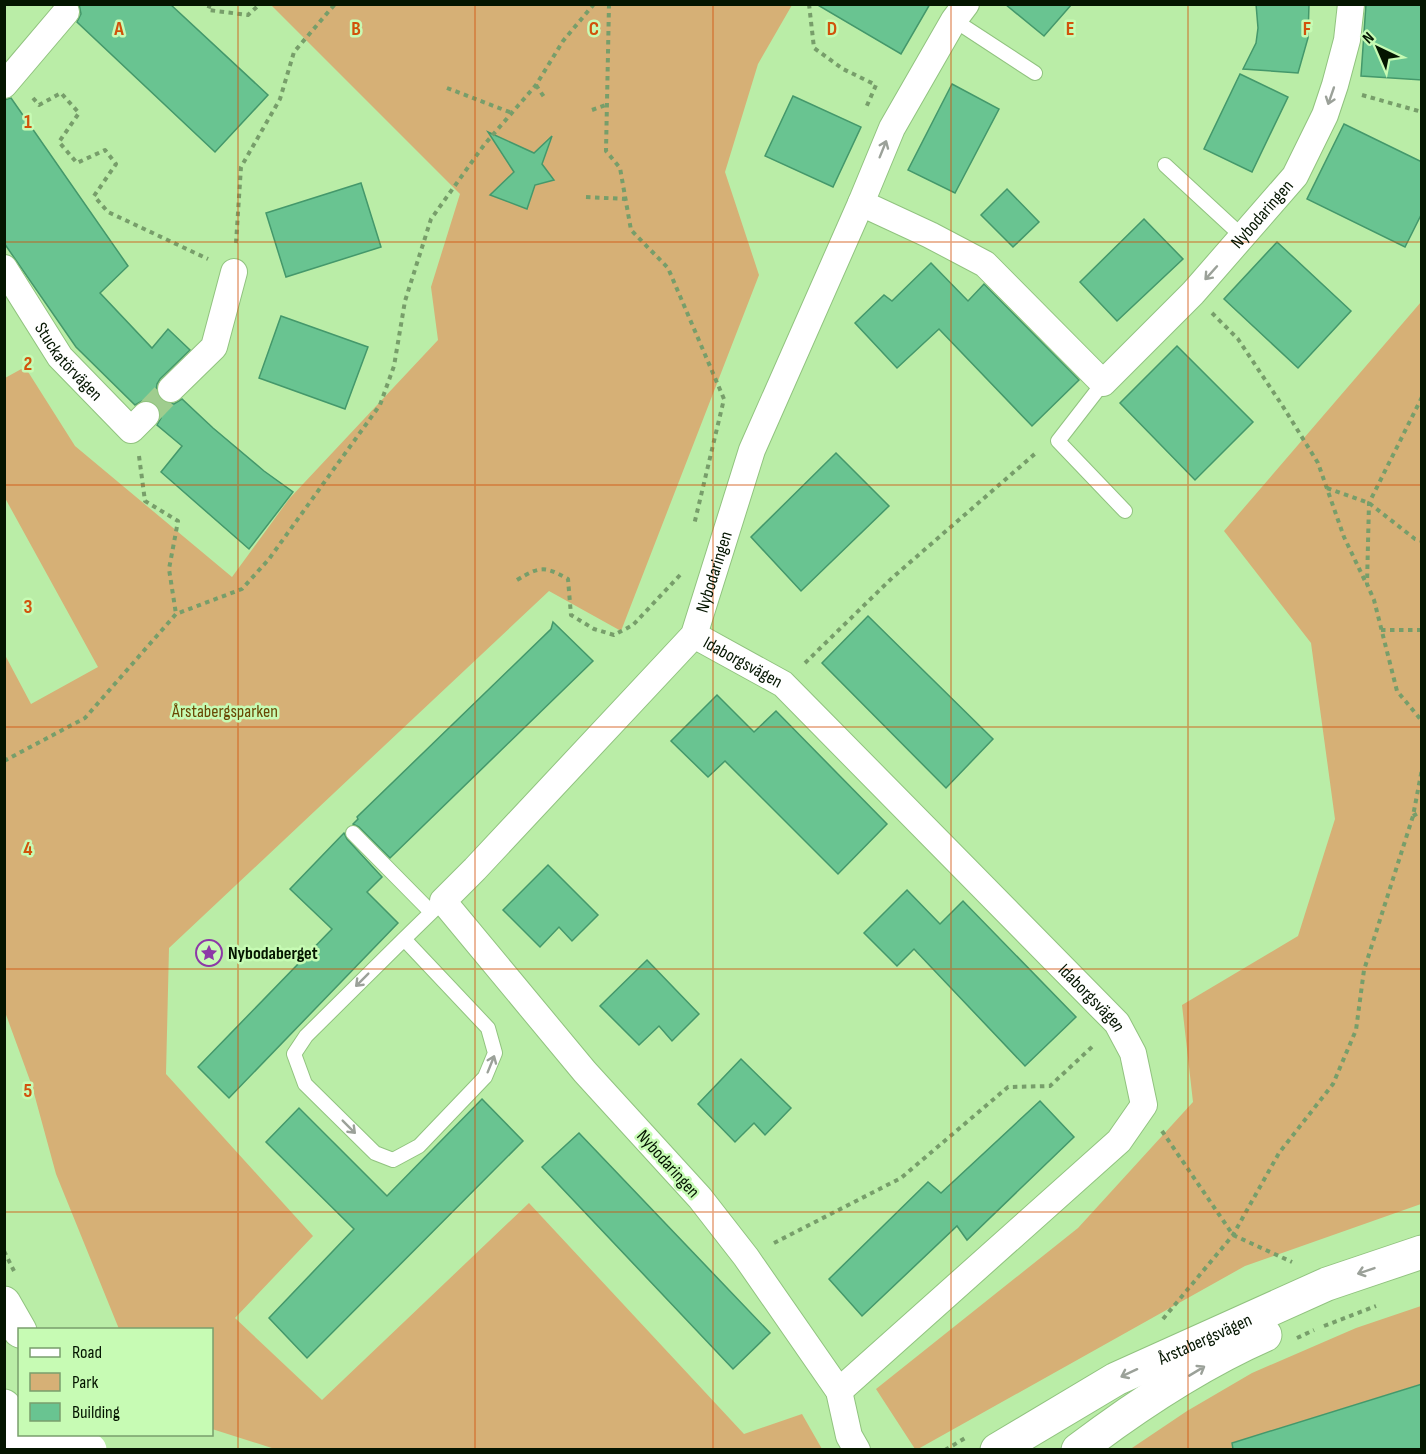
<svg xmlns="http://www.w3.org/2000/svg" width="1426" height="1454" font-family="'Sofia Sans Condensed',sans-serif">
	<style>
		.green { fill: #d6b076 }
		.building { fill: #69c491; stroke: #44986b; stroke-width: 1.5 }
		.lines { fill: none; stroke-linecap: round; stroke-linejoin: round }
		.street-tunnel { stroke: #9fcd8e; stroke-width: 26; stroke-dasharray: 26 13; stroke-linecap: butt }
		.lane-casing { stroke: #91c37f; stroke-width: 16 }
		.street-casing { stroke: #91c37f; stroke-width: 28 }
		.secondary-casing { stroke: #91c37f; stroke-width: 35 }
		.path { stroke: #779e6a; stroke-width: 4; stroke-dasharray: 4.5 4.5; stroke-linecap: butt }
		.lane { stroke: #fff; stroke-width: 14 }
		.street { stroke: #fff; stroke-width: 26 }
		.secondary { stroke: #fff; stroke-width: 33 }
		.highway-bridge-casing { stroke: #91c37f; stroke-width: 35; stroke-linecap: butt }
		.highway-bridge { stroke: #fff; stroke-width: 33 }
		.oneway { stroke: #9ba199 }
		.grid { fill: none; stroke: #d1520b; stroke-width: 1.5; stroke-opacity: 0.55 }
		.labels { text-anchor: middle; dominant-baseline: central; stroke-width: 5; stroke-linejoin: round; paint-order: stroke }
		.street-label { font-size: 18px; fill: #041500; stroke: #c7fbb4 }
		.park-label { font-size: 18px; fill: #694804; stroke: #c7fbb4 }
		.poi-label { font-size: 18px; font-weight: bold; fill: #041500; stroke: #c7fbb4; text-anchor: start }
		.grid-label { font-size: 20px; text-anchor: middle; font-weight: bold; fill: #d1520b; stroke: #c7fbb4; stroke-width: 5; stroke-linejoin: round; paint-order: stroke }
	</style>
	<rect width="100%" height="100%" fill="#baeda7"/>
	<g class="green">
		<polygon points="271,5 792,5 758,64 725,172 759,275 621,631 549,591 169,948 166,1074 313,1236 235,1318 322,1400 529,1203 744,1434 802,1414 822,1449 278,1450 212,1429 212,1330 119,1329 56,1174 32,1086 5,1012 5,655 31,704 98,667 5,498 5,378 25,367 75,446 232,577 289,499 438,340 431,287 460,194"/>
		<polygon points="1421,302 1421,1204 1245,1266 918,1449 915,1449 876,1389 1078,1228 1193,1102 1182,1005 1298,936 1335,819 1311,643 1224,531"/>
		<polygon points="1421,1306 1421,1384 1277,1429 1239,1449 1129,1450 1187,1411 1252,1373 1356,1328"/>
	</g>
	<g class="building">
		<polygon points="79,4 170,4 268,95 215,152 77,22 81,14"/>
		<polygon points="816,4 930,4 901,54"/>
		<polygon points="1005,4 1072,4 1044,36"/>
		<polygon points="1256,4 1309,4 1308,38 1298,73 1243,69 1256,43 1258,28"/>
		<polygon points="1366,4 1422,4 1422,80 1361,76"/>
		<polygon points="1240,74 1288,97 1252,172 1204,149"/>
		<polygon points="952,84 999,109 955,193 908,170"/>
		<polygon points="793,96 861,127 833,187 765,156"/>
		<polygon points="11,98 128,266 100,293 152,348 168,329 190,350 160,379 157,384 156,392 160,399 166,403 174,404 182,399 213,428 264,471 293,492 249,549 161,472 182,446 157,425 161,418 161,412 157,405 149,400 142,401 135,405 76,347 4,243 4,100"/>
		<polygon points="1344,124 1422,162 1422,213 1405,247 1307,199"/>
		<polygon points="488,132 534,153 552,136 542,164 554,180 535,185 527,209 490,195 514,172"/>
		<polygon points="361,183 381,247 286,277 266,213"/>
		<polygon points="1007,189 1039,222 1013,247 981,215"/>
		<polygon points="1144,219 1183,259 1117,321 1080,282"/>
		<polygon points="1277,242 1351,311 1298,368 1224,299"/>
		<polygon points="931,263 968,301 984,284 1079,380 1032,426 939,329 897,368 855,323 884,295 892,301"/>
		<polygon points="281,316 368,347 345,409 259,378"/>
		<polygon points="1177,346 1253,422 1195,480 1120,403"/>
		<polygon points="836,453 889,506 801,591 751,537"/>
		<polygon points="868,616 993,739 946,788 822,663"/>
		<polygon points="553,622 593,661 390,858 359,827 353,824 358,819 357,817 551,629"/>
		<polygon points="717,695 754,732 776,711 887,824 838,874 725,761 708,777 671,741"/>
		<polygon points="344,833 347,839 382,877 367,892 398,923 229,1098 198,1067 332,929 290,889"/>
		<polygon points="548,865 598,915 572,941 559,927 540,947 503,910"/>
		<polygon points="907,890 940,924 963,901 1076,1017 1025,1066 914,949 897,966 864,933"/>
		<polygon points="647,960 699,1014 672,1041 659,1026 639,1045 600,1006"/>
		<polygon points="741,1059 791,1108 765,1135 754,1123 735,1142 698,1104"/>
		<polygon points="482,1099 523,1141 307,1358 269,1318 354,1229 266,1142 299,1108 387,1196"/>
		<polygon points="1040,1101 1074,1137 967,1240 957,1226 862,1316 829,1279 928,1182 941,1193"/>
		<polygon points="579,1133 770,1333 733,1369 542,1167"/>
		<polygon points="1422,1384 1422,1449 1233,1449 1232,1443"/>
	</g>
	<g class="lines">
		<polyline class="street-tunnel" points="146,415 171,389"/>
		<defs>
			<g id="lane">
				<polyline points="954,20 1035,73"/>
				<polyline points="1165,165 1243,237"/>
				<polyline points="1103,383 1058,441 1125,511"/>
				<polyline points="353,833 431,912"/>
				<polyline points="404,939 306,1036 294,1054 305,1084 375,1153 393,1160 419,1146 485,1077 495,1053 488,1028 404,939 443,901"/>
			</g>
			<g id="street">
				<polyline points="4,85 66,12"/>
				<path id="s1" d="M861 203 930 235 985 264 1103 383 1193 293 1295 176 1325 115 1335 85 1347 40 1351 4"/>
				<path id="s2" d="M4 268 60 357 131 430 146 415"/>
				<polyline points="171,389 214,347 234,272"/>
				<path id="s3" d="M694 635 783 684 1117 1023 1133 1053 1144 1105 1119 1141 839 1391"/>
				<path id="s4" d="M857 1450 849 1436 839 1391 746 1257 700 1198 585 1072 443 901 475 869 694 635 752 450 861 203 892 128 954 20 966 4"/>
			</g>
			<g id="secondary">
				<polyline points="4,1303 20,1331"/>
				<polyline points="4,1406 19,1450"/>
				<path id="s5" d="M997 1450 1116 1379 1327 1284 1422 1252"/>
				<path d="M1078 1450C1136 1406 1199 1364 1265 1335"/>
			</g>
		</defs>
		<use href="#lane" class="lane-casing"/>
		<use href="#street" class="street-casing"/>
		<use href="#secondary" class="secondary-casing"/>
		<g class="path">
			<polyline points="210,4 208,10 248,15 260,4"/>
			<polyline points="609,4 606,151 620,168 631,230 668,268 724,399 694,525"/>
			<polyline points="809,4 814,48 843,69 876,85 865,110"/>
			<polyline points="536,85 544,97"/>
			<polyline points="447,88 512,113"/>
			<polyline points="1362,95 1422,112"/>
			<polyline points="33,98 39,105 61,93 79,113 59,142 77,163 105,150 116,164 94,196 108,212 208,259"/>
			<polyline points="592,110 606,105"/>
			<polyline points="586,197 626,199"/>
			<polyline points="236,243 241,167 280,99 294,52 335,4"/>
			<polyline points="1212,313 1238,339 1282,405 1318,463 1344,537 1366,583"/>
			<polyline points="1422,397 1369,503 1367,584 1374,600 1397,691 1422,721"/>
			<polyline points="139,456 145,501 178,521 169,569 176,614"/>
			<polyline points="1327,488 1369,503 1415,539 1422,541"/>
			<path d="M517 580C540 566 545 566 568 579L571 615 594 629 614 635 633 625 680 575"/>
			<polyline points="1381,630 1422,630"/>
			<polyline points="805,663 892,578 1037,452"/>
			<polyline points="4,761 85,718 176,614 242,589 269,559 380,405 394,366 405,301 431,219 484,145 536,85 563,41 594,4"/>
			<polyline points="1413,816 1422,811"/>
			<polyline points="1162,1131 1233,1235 1292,1262"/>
			<polyline points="774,1243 901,1178 1008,1087 1050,1086 1094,1045"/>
			<polyline points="4,1251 14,1271"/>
			<polyline points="1163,1319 1233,1235 1279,1153 1333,1084 1356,1030 1364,970 1413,816 1422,769"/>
			<polyline points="1324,1326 1376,1306"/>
			<polyline points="1297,1338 1314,1330"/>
			<polyline points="945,1450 967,1437"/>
		</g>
		<use href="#lane" class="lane"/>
		<use href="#street" class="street"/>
		<use href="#secondary" class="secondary"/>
		<defs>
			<polyline id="highway-bridge" points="22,1434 66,1442 90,1450"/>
		</defs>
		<use href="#highway-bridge" class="highway-bridge-casing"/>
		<use href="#highway-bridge" class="highway-bridge"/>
	</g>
	<defs><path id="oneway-shaft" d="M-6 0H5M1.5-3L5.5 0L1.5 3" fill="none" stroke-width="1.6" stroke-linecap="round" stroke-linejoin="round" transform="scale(1.5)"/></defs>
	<g class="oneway">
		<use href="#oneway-shaft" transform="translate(1331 96) rotate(109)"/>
		<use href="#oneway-shaft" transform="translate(883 149) rotate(-68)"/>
		<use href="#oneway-shaft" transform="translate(1211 273) rotate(132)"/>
		<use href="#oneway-shaft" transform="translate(362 980) rotate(135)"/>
		<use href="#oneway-shaft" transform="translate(491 1064) rotate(-68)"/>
		<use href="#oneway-shaft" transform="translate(349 1127) rotate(45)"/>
		<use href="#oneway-shaft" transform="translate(1366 1271) rotate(161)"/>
		<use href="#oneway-shaft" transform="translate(1197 1371) rotate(-31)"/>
		<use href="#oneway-shaft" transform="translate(1129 1373) rotate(155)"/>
	</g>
	<path class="grid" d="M238 4V1450M475 4V1450M713 4V1450M951 4V1450M1188 4V1450M4 242H1422M4 485H1422M4 727H1422M4 969H1422M4 1212H1422"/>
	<defs>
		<symbol id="sight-ring" viewBox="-11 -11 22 22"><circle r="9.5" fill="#c7fbb4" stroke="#8d39a7" stroke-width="1.5"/><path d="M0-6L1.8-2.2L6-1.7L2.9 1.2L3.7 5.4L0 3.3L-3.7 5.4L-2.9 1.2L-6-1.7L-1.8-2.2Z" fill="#8d39a7"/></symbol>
	</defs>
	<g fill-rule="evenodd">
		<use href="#sight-ring" x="194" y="938" width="30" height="30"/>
	</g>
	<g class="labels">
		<g class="street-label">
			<text stroke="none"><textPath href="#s1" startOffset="538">Nybodaringen</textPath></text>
			<text stroke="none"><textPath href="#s2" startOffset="114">Stuckatörvägen</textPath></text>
			<text stroke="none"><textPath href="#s4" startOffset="1125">Nybodaringen</textPath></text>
			<text stroke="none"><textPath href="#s3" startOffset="56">Idaborgsvägen</textPath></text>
			<text stroke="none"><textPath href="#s3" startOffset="542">Idaborgsvägen</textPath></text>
			<text transform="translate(668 1164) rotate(48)">Nybodaringen</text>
			<text stroke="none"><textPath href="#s5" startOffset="236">Årstabergsvägen</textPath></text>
		</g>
		<g class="park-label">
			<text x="225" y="711">Årstabergsparken</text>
		</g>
		<g class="poi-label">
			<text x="228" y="953">Nybodaberget</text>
		</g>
	</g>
	<g class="grid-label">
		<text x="119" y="35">A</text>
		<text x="356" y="35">B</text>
		<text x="594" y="35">C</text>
		<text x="832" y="35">D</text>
		<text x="1070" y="35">E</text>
		<text x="1307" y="35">F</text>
		<text x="28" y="128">1</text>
		<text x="28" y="370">2</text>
		<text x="28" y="613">3</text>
		<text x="28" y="855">4</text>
		<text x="28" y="1097">5</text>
	</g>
	<rect width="1426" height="1454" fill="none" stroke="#041500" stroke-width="12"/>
	<rect x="18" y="1328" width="195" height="108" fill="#c7fbb4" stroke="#799f6c" stroke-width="1.5"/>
	<rect x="30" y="1348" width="30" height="9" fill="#ffffff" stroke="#799f6c" stroke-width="1.5"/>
	<text x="72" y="1358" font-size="18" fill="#041500">Road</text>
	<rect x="30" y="1373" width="30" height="18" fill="#d6b076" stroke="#799f6c" stroke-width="1.5"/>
	<text x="72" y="1388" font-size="18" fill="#041500">Park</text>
	<rect x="30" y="1403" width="30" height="18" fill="#69c491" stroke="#799f6c" stroke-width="1.5"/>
	<text x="72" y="1418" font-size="18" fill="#041500">Building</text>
	<g transform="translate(1378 48) rotate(316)" stroke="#c7fbb4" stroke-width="4.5" paint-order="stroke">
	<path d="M0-4.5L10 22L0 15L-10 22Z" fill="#041500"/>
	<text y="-9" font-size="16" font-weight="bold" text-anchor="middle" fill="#041500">N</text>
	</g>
</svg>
